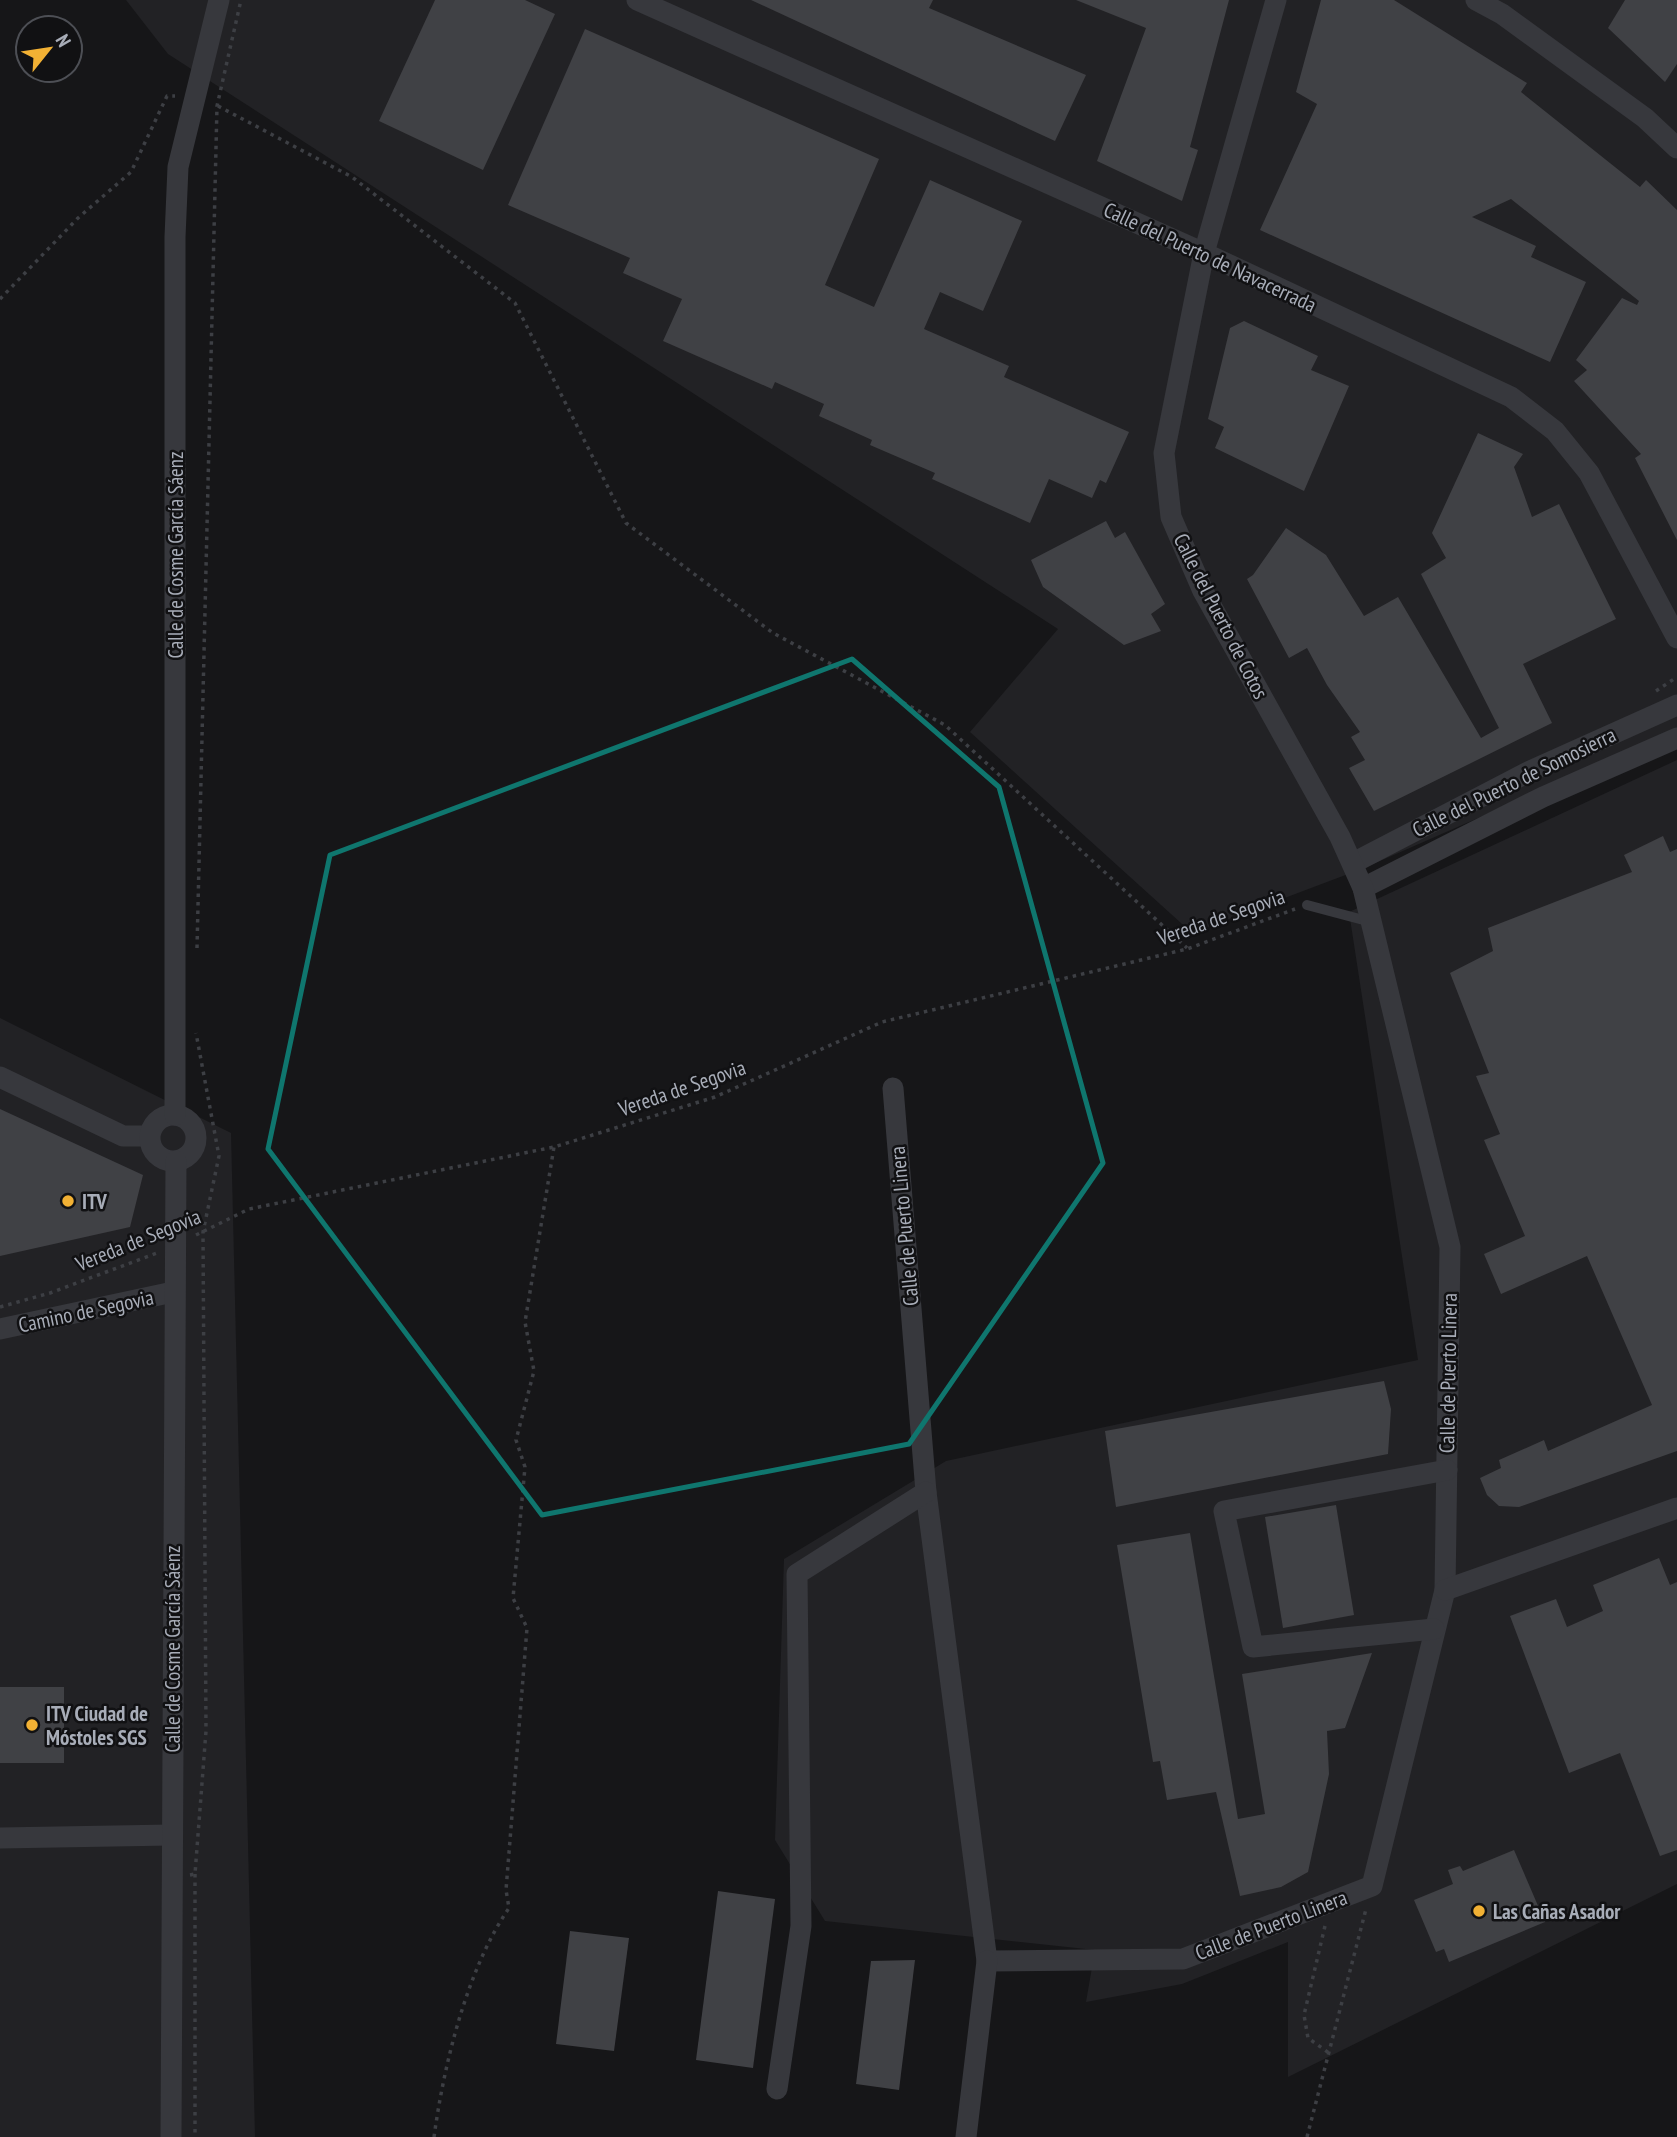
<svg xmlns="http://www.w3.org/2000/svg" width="1677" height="2137" font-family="'PT Sans Narrow',sans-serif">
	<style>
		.built { fill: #222225 }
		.building { fill: #404145 }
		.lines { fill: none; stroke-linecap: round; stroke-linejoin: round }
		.path { stroke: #3d3f44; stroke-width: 3.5; stroke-dasharray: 3.5 5; stroke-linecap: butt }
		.service { stroke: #37383d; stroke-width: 10 }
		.minor { stroke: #37383d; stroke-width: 21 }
		.marked { fill: none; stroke: #0f766e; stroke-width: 5; stroke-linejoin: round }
		.poi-dot { fill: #f2b134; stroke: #111113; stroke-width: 2.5 }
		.labels { text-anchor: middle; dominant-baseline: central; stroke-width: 5; stroke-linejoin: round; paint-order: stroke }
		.street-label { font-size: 21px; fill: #a8adb8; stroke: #111113 }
		.poi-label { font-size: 21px; font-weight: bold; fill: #a8adb8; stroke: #111113; text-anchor: start }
	</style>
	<rect width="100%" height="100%" fill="#161618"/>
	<g class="built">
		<polygon points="126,0 1677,0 1677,731 1364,868 1192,933 970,732 1058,629 168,54"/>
		<polygon points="1677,760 1677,1884 1288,2077 1288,1942 1182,1984 1086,2002 1095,1950 825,1921 775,1840 784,1559 946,1461 1418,1360 1349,912"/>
		<polygon points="0,1018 231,1133 255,2137 0,2137"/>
	</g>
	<g class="building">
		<polygon points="435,0 525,0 555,14 483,170 379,121"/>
		<polygon points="751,0 933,0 929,8 1086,75 1055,141"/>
		<polygon points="1076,0 1229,0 1190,147 1198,150 1182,201 1097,161 1146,28"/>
		<polygon points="1321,0 1394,0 1527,83 1521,92 1640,187 1646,180 1677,210 1677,540 1635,458 1641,454 1574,381 1587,370 1576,360 1622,298 1637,305 1639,301 1511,199 1472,217 1536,246 1531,257 1586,282 1550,362 1260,230 1317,104 1296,92"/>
		<polygon points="1625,0 1677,0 1677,64 1665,82 1608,28"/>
		<polygon points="585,29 879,159 825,285 874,307 930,180 1022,221 983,311 940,292 924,329 1009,366 1004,377 1129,432 1106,483 1100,480 1092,498 1049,479 1030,523 932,479 935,473 870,445 872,440 819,416 824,404 775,382 772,389 663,341 682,299 623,273 630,258 508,205"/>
		<polygon points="1244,321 1318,356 1311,370 1349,386 1304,491 1215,448 1224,427 1208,419 1230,328"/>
		<polygon points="1478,433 1523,454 1514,467 1532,517 1559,504 1616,619 1523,664 1552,723 1374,811 1349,768 1365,760 1351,737 1360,732 1327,685 1307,648 1289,658 1247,579 1253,575 1286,528 1326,555 1364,616 1398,597 1481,738 1499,728 1421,574 1446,558 1432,533"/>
		<polygon points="1106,521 1115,538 1125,532 1165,604 1151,614 1161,631 1124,645 1043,587 1031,560"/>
		<polygon points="1663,836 1670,852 1677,849 1677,1451 1519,1507 1499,1506 1487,1495 1480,1478 1501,1468 1499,1460 1544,1440 1548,1451 1652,1405 1587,1256 1501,1294 1484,1254 1525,1236 1484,1140 1500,1134 1476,1076 1489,1073 1450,973 1493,951 1488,928 1632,872 1624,855"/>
		<polygon points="0,1109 143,1175 130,1227 0,1256"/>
		<polygon points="1384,1381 1391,1409 1388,1454 1116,1507 1105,1431"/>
		<polygon points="1336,1505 1354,1615 1283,1628 1265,1517"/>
		<polygon points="1190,1533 1238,1819 1265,1814 1242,1674 1372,1653 1345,1728 1327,1731 1329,1774 1308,1872 1281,1887 1240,1896 1216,1792 1167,1800 1160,1761 1153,1762 1117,1545"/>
		<polygon points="1659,1558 1670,1585 1677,1582 1677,1850 1660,1856 1620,1753 1569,1773 1510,1616 1556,1599 1567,1627 1603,1611 1593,1585"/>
		<rect x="0" y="1687" width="64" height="76"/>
		<polygon points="1514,1850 1545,1922 1449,1962 1444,1949 1436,1952 1414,1900 1453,1884 1448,1870 1460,1866 1463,1871"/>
		<polygon points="718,1891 775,1899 753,2068 696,2060"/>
		<polygon points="570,1931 629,1938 614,2051 556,2044"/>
		<polygon points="915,1960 899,2090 856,2084 871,1961"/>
	</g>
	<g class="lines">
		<g class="path">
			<polyline points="218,106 352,177 515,303 626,523 773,633 945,725 1187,948"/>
			<polyline points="0,299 78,218 131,172 167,96 175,96"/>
			<polyline points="1656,691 1677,677"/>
			<polyline points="197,948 217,106 241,0"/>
			<polyline points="196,1235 249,1209 554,1147 715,1097 882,1022 1187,949 1295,909"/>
			<polyline points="0,1307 50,1293 157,1253"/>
			<polyline points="195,1874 195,2137"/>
			<polyline points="190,1875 195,1874 206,1731 203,1232 219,1156 196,1033"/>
			<polyline points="1325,1926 1304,2015 1308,2038 1329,2053"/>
			<path d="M434 2137C444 2064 467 1969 509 1908L506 1890 527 1628 513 1598 525 1467 516 1440 534 1371 525 1322 554 1147"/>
			<polyline points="1307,2137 1366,1909"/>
		</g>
		<polyline class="service" points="1307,905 1371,922"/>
		<g class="minor">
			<polyline points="637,0 1204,253 1511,397 1555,431 1589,473 1677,638"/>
			<polyline points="1476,0 1502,14 1645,118 1677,148"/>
			<polyline points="1353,863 1530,771 1677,705"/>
			<polyline points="1363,888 1543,797 1677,738"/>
			<polyline points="0,1077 123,1136 149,1136"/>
			<polyline points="893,1088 926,1492 987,1961 1183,1959 1372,1886 1445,1590 1450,1247 1363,888 1340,837 1203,591 1171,517 1164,453 1204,253 1276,0"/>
			<circle cx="173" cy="1138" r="23"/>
			<polyline points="175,1115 175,237 178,167 219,0"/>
			<polyline points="0,1329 173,1292"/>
			<polyline points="1445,1590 1677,1508"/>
			<polyline points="1434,1629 1253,1647 1224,1511 1447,1470"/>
			<polyline points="0,1838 171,1835"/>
			<polyline points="777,2089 801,1926 797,1574 926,1492"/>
			<polyline points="171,2137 176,1161"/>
			<polyline points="966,2137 987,1961"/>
		</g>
	</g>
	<path class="marked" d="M852 659 999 787 1103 1163 909 1444 542 1515 268 1149 330 855Z"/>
	<g class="poi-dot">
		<circle cx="68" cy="1201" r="7"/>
		<circle cx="32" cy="1725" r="7"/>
		<circle cx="1479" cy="1911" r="7"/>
	</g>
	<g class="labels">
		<g class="street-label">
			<text transform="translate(1210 257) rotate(25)">Calle del Puerto de Navacerrada</text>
			<text transform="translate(175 555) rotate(-90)">Calle de Cosme García Sáenz</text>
			<text transform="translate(1221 616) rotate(63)">Calle del Puerto de Cotos</text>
			<text transform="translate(1514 782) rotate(-26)">Calle del Puerto de Somosierra</text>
			<text transform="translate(1221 917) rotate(-19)">Vereda de Segovia</text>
			<text transform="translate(682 1088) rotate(-19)">Vereda de Segovia</text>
			<text transform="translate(904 1226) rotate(-95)">Calle de Puerto Linera</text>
			<text transform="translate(138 1240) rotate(-22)">Vereda de Segovia</text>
			<text transform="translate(86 1311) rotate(-12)">Camino de Segovia</text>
			<text transform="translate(1448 1373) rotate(-89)">Calle de Puerto Linera</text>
			<text transform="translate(172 1649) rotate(-90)">Calle de Cosme García Sáenz</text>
			<text transform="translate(1271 1925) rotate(-21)">Calle de Puerto Linera</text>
		</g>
		<g class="poi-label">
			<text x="82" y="1201">ITV</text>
			<text x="46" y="1713">ITV Ciudad de<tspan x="46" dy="24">Móstoles SGS</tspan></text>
			<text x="1493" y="1911">Las Cañas Asador</text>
		</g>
	</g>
	<g transform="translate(49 49) rotate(60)"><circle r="33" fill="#111113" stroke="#4d4f55" stroke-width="2"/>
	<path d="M0-5L12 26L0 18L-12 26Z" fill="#f2b134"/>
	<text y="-10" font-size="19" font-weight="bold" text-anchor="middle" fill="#a8adb8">N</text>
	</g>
</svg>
